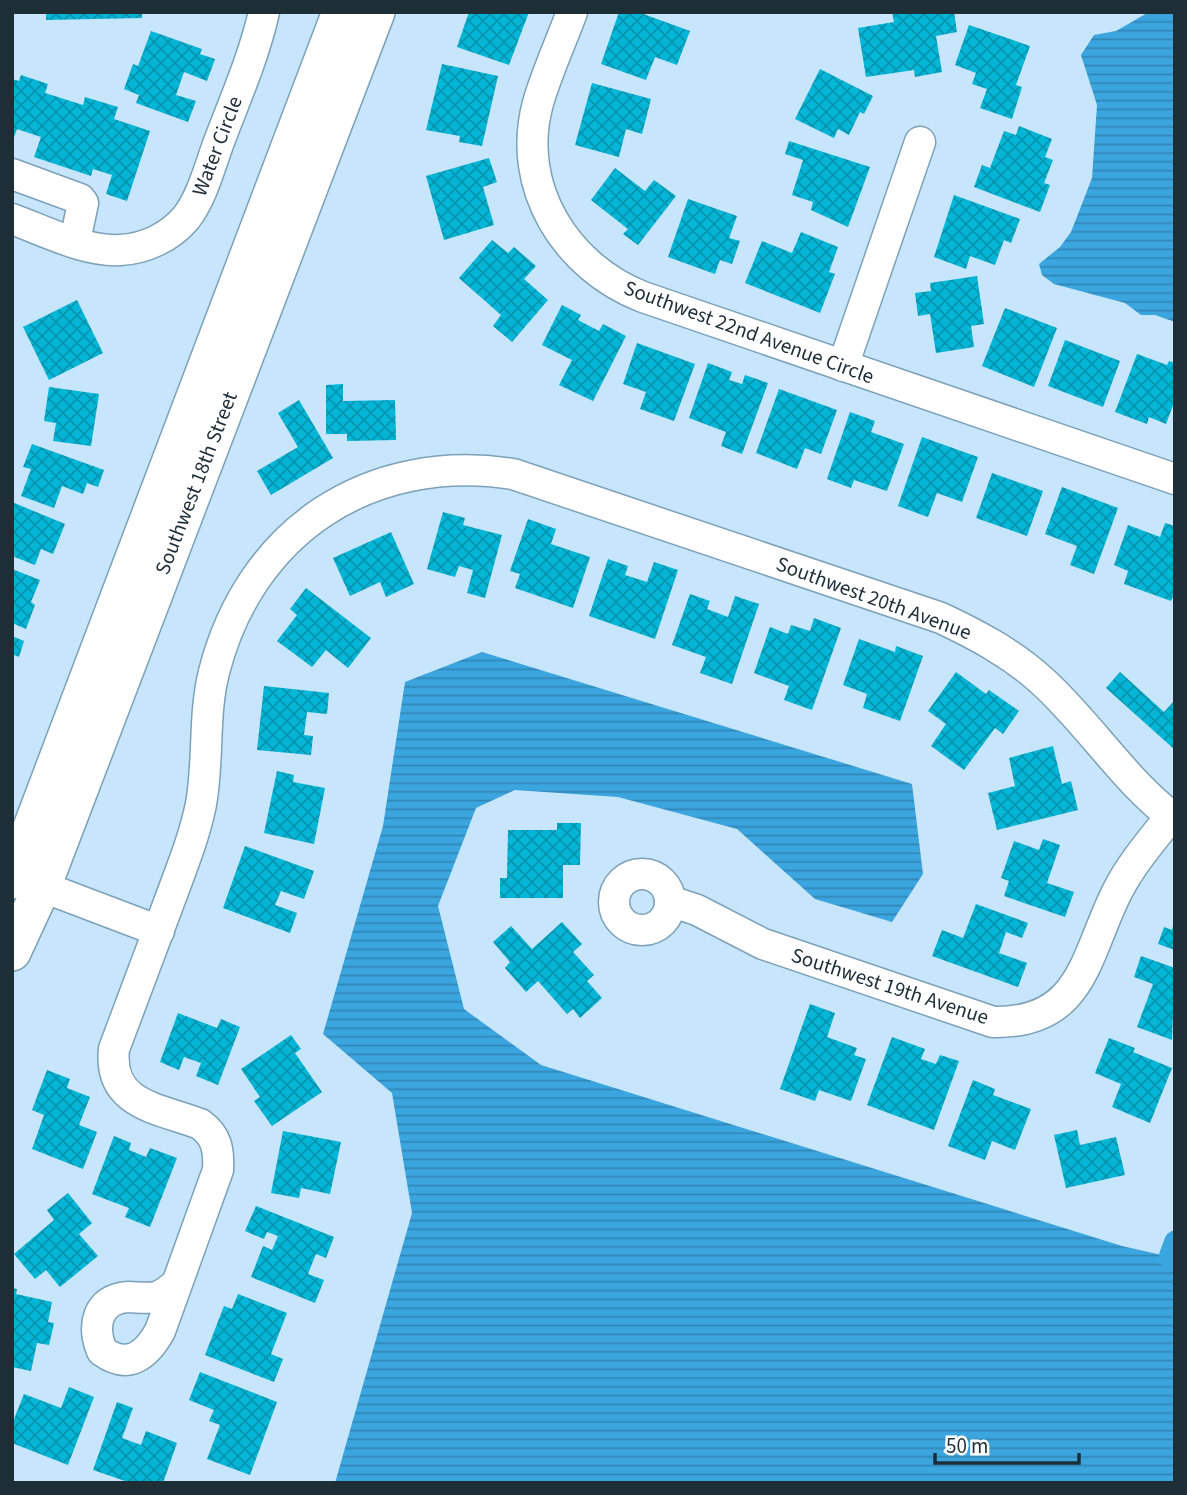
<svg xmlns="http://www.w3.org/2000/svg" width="1187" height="1495" font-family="'Source Sans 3',sans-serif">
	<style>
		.water { fill: url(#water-rules) }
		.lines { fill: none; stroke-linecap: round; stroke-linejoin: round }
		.canal { stroke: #3ba5df; stroke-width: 21 }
		.building { fill: url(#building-cross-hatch) }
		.minor-casing { stroke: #7ca1b9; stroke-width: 33 }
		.major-casing { stroke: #7ca1b9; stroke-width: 40 }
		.minor { stroke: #fff; stroke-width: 30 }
		.major { stroke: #fff; stroke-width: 37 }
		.labels { text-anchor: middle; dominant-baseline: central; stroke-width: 5; stroke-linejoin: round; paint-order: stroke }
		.street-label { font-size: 21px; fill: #1e2e37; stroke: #fff }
	</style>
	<defs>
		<pattern id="water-rules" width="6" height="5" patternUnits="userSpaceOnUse" patternTransform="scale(1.75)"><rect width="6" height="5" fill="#3ba5df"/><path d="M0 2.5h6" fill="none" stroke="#3187b6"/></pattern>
		<pattern id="building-cross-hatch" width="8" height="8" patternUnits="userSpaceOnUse" patternTransform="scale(1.75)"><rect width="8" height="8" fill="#03b6d7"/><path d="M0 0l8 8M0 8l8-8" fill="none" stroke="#0494af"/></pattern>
	</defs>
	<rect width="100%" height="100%" fill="#c7e6fb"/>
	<g class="water">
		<polygon points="1149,12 1175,12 1175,322 1155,315 1141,315 1125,303 1054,284 1042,275 1039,264 1060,247 1071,232 1092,178 1097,105 1081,55 1094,35 1116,31"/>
		<polygon points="482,652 912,784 923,874 892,922 815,899 737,829 618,797 515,790 476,808 438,906 464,1009 541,1065 1122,1246 1175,1258 1175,1483 335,1483 412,1213 392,1093 323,1034 383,826 405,682"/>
	</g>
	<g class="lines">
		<polyline class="canal" points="1169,1257 1175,1241"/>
	</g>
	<g class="building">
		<polygon points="46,12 142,12 142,18 46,20"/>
		<polygon points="469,12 529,12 509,65 457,47"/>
		<polygon points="619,12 638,12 690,31 677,65 655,57 646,80 601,64"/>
		<polygon points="892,12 954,12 957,32 936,36 942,72 915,77 914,70 866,77 858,28 894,22"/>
		<polygon points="969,25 1030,46 1016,85 1022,87 1012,119 980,108 987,89 972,84 976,73 955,65"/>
		<polygon points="151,31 202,49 200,54 215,59 207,81 184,72 176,95 196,101 188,122 136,103 139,95 124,89 133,64 138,66"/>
		<polygon points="442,64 498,76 482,146 459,142 460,136 426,130"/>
		<polygon points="820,69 873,96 864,114 860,112 849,135 838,129 834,138 795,119"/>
		<polygon points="21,75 48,84 45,93 83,105 85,97 118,107 114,119 150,131 127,201 106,194 112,175 93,169 91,176 34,157 41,137 17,129 12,143 12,79 19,81"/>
		<polygon points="592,83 651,99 642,134 626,129 619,157 575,145"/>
		<polygon points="1019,126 1052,139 1045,157 1053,160 1044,183 1050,185 1040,212 974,187 982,165 990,168 1004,131 1016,135"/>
		<polygon points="789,141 870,167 848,227 811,210 813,202 792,195 803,160 785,154"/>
		<polygon points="489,158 497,182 483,187 494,225 444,240 426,176"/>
		<polygon points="615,168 645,191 654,180 676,196 638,245 623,234 628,229 591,200"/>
		<polygon points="954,195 1020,219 1011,243 1004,240 995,265 970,256 966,269 934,257"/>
		<polygon points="688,199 737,216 729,238 740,241 732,264 720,260 715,274 668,257"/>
		<polygon points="801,232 838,247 829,272 835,274 820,313 745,283 762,241 792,253"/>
		<polygon points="492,240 508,253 514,247 536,266 524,279 548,300 512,342 493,326 501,315 459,278"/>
		<polygon points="977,276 984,324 971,326 974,347 936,353 930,314 918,316 915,293 931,291 930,283"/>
		<polygon points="77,300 103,353 49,380 23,327"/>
		<polygon points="562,305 581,315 578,320 599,331 603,324 626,336 593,401 559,385 572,360 542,345"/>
		<polygon points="1005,308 1057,328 1034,387 982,366"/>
		<polygon points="1065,340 1120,361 1103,407 1048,386"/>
		<polygon points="637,343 695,364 674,421 640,409 646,392 623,384"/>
		<polygon points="1137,354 1167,365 1169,361 1175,363 1175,400 1166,424 1149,417 1147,424 1115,412"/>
		<polygon points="708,363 732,372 729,380 742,384 745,375 768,383 742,454 721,446 726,432 689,418"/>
		<polygon points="343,384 343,401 395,400 396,440 347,441 347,434 326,434 326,385"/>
		<polygon points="49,387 99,394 91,446 53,441 56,423 44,421"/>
		<polygon points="779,389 837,410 821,454 805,448 797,469 756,453"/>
		<polygon points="299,400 333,458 271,495 257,471 298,447 278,413"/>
		<polygon points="850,412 875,421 871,432 904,444 887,491 854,480 851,488 827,479"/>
		<polygon points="922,437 978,457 962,502 937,493 928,517 898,506"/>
		<polygon points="32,444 104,470 98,487 87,483 83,494 62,486 54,508 21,496 31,469 23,467"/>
		<polygon points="992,473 1043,491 1027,536 976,518"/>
		<polygon points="1062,487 1118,508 1094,574 1070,565 1077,546 1045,534"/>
		<polygon points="12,502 65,524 53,554 41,549 35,565 12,556"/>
		<polygon points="443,512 465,518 463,525 502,535 485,598 467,593 473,570 459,566 455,577 427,569"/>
		<polygon points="528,519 556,529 551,544 590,557 573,608 515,588 520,574 510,571"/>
		<polygon points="1165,523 1175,526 1175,592 1171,601 1124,584 1128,571 1114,565 1128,525 1160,537"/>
		<polygon points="391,532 414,584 386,597 380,582 350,596 333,558"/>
		<polygon points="608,559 628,566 625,575 647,582 654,562 678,570 655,639 589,616"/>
		<polygon points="12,569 40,580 31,602 35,605 26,629 12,623"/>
		<polygon points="306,588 371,638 348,668 326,650 312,667 277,641 297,615 290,609"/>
		<polygon points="690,594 710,601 707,609 728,617 735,596 759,604 732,684 700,673 706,657 672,645"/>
		<polygon points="814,618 841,628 812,710 784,700 789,686 754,673 770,627 788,634 791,625 810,631"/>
		<polygon points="12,636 24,641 19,657 12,654"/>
		<polygon points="859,639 895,652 896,646 923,656 900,721 863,708 867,694 843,685"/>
		<polygon points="956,672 986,694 989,690 1019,711 1003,734 995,728 964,770 931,746 946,724 928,711"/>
		<polygon points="1120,672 1164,712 1175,700 1175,750 1106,688"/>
		<polygon points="264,686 329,693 327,714 307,712 304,735 313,736 311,755 257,750"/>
		<polygon points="1053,746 1062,784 1071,781 1078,810 997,830 988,793 1015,786 1009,758"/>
		<polygon points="277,771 294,775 293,782 325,788 314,844 264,833"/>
		<polygon points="557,823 581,823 580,865 563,865 563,898 500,898 500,878 507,878 508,830 557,830"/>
		<polygon points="1043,839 1060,845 1047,883 1074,892 1065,917 1004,896 1009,881 1001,878 1014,841 1039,850"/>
		<polygon points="245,846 314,871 304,899 281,891 275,905 297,913 290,933 223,908"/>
		<polygon points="976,904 1028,923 1022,938 1006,932 999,953 1027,963 1018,987 932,956 942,930 963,938"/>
		<polygon points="562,922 582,944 573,952 594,975 587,981 602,998 580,1018 573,1009 567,1014 538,981 526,992 505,968 510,962 493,942 511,926 532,949"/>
		<polygon points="1174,922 1175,922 1175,950 1158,944 1164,927 1172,930"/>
		<polygon points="1141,956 1175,968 1172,1040 1137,1027 1153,984 1134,977"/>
		<polygon points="810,1004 835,1013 827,1037 857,1048 854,1055 866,1059 851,1101 819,1090 815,1101 780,1089"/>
		<polygon points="178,1013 217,1028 221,1019 240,1027 218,1085 196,1076 201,1063 184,1057 179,1070 160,1062"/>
		<polygon points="291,1035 301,1049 295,1053 322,1092 272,1126 254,1101 260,1097 241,1069"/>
		<polygon points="892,1037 925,1049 921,1059 936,1064 940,1055 959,1061 934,1130 867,1105"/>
		<polygon points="1109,1038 1135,1048 1133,1052 1172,1068 1150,1123 1112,1107 1121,1084 1095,1073"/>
		<polygon points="47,1070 70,1079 67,1088 90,1097 79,1125 97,1132 83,1169 32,1149 44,1115 32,1110"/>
		<polygon points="973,1080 995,1089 993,1095 1031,1109 1015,1150 992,1141 985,1160 948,1146"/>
		<polygon points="1077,1130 1080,1145 1116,1137 1125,1175 1066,1188 1054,1135"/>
		<polygon points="283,1131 341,1142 330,1194 301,1188 299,1198 271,1193"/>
		<polygon points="114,1136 131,1143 129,1150 146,1157 150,1148 177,1158 150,1227 125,1217 129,1208 92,1194"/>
		<polygon points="68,1193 92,1223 79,1234 98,1256 60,1287 46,1270 35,1279 14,1254 54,1220 47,1210"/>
		<polygon points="256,1206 334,1237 326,1258 316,1254 308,1274 324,1280 315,1303 251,1277 263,1246 272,1250 278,1236 267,1232 264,1239 245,1231"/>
		<polygon points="12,1288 17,1289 16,1294 52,1302 48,1322 54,1323 49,1345 37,1343 31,1371 12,1367"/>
		<polygon points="238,1294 287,1313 271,1354 283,1359 274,1382 205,1355 224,1306 232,1309"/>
		<polygon points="200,1372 277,1402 250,1475 207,1459 220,1425 209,1421 214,1410 189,1400"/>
		<polygon points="69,1387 94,1397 68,1465 12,1443 12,1424 24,1394 61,1408"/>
		<polygon points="117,1402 133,1408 122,1438 141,1445 146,1431 177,1443 163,1483 131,1483 93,1470"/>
	</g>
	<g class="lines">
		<defs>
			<g id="minor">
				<path d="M572 12C561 42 547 72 538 103 515 187 566 267 643 297L1175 479"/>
				<polyline points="12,174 80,199 83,203 75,241"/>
				<path d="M12 219C45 231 85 252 120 250 145 249 170 237 186 218 203 196 210 165 220 139 236 97 254 56 264 12"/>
				<polyline points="843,366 920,142"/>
				<circle cx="642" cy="902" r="28"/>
				<polyline points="22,879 159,931"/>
				<path d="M670 901 697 910 763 944 993 1022C1084 1024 1085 954 1118 890 1132 863 1152 840 1171 816"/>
				<path d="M175 1285C169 1290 164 1295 156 1297 146 1299 137 1297 128 1297 96 1299 92 1327 102 1351 128 1370 146 1356 160 1331L218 1170C219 1150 217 1136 200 1124 158 1108 108 1105 114 1049 132 1001 150 953 168 905 180 872 194 839 201 804 209 761 203 715 214 672 250 531 369 452 513 474L941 618C977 635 1011 653 1041 680 1089 723 1123 780 1175 819"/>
			</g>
			<g id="major">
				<polyline points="12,880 341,12"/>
				<polyline points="12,952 42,887 376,12"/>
			</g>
		</defs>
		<use href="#minor" class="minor-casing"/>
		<use href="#major" class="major-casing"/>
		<use href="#minor" class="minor"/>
		<use href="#major" class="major"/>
	</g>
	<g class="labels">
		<g class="street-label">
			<text transform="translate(217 146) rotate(-69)">Water Circle</text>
			<text transform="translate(749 332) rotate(20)">Southwest 22nd Avenue Circle</text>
			<text transform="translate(196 483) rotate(-69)">Southwest 18th Street</text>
			<text transform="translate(874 598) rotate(20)">Southwest 20th Avenue</text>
			<text transform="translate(890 986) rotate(18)">Southwest 19th Avenue</text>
		</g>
	</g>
	<rect width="1187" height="1495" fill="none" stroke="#1e2e37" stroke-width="28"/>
	<path d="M935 1453v10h144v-10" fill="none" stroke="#1e2e37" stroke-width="3.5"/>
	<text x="946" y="1453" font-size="21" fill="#1e2e37" stroke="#ffffff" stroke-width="5" paint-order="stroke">50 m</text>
</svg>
